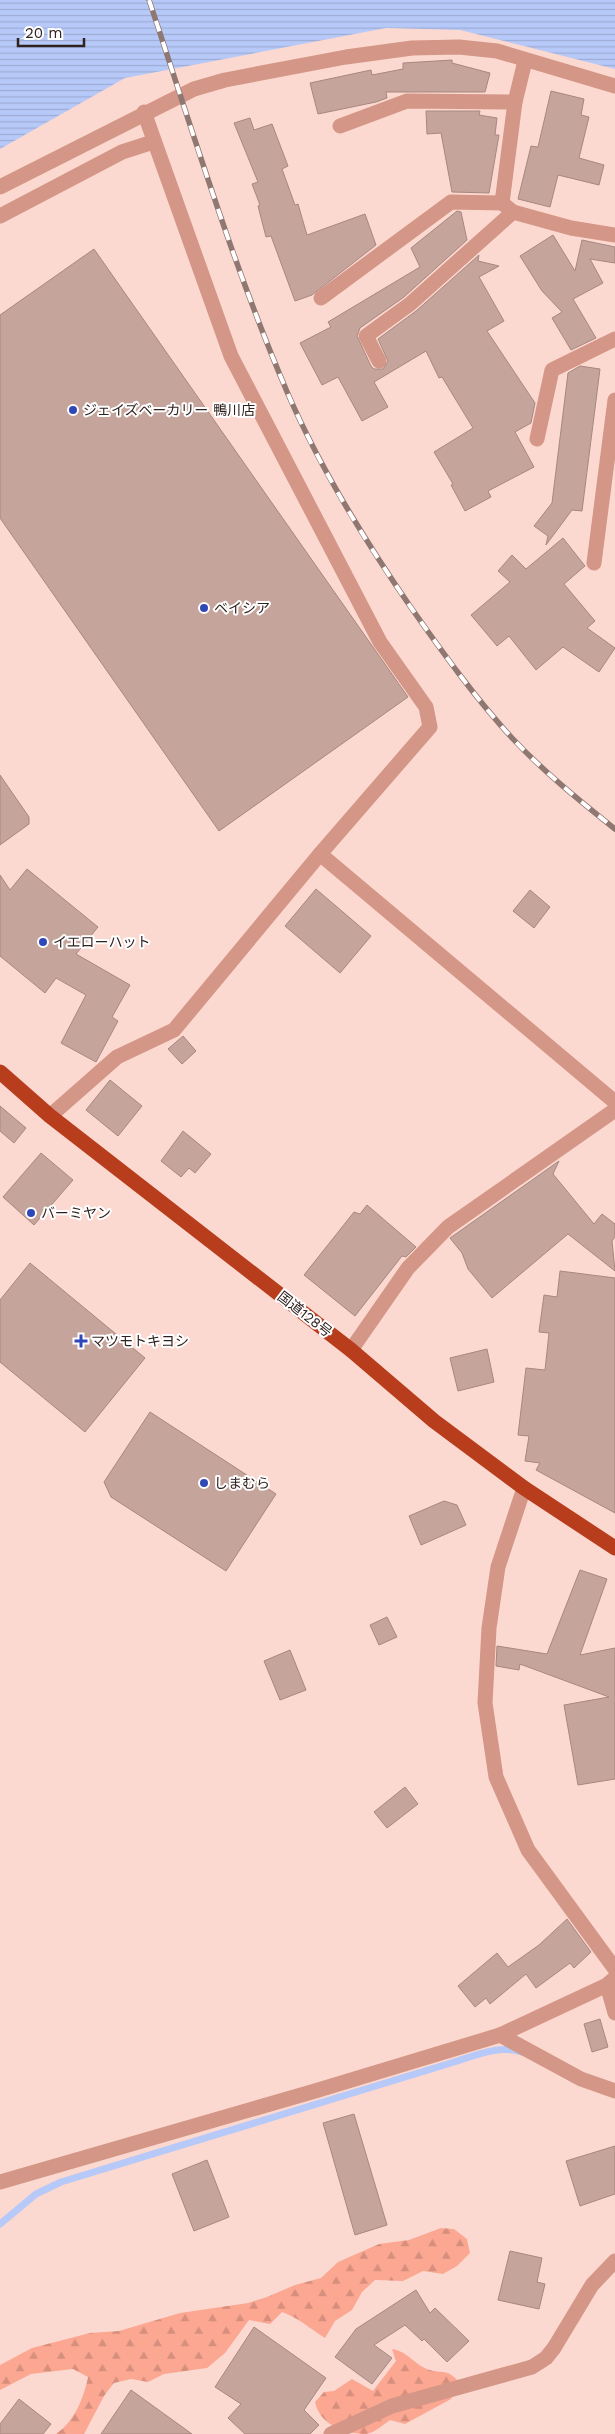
<svg xmlns="http://www.w3.org/2000/svg" width="615" height="2434" font-family="'Work Sans','Noto Sans JP',sans-serif">
	<style>
		.forest { fill: url(#forest-firs) }
		.water { fill: url(#water-rules) }
		.lines { fill: none; stroke-linecap: round; stroke-linejoin: round }
		.stream { stroke: #b7c9f8; stroke-width: 7 }
		.building { fill: #c5a49c; stroke: #a7877f }
		.minor { stroke: #d49686; stroke-width: 15 }
		.tertiary { stroke: #d49686; stroke-width: 15 }
		.trunk { stroke: #b83d1c; stroke-width: 15 }
		.rail-casing { stroke: #8f7772; stroke-width: 5.5 }
		.rail { stroke: #fff; stroke-width: 4; stroke-dasharray: 11; stroke-linecap: butt }
		.poi-dot { fill: #2f48b9; stroke: #fff; stroke-width: 2 }
		.labels { text-anchor: middle; dominant-baseline: central; stroke-width: 4; stroke-linejoin: round; paint-order: stroke }
		.poi-label { font-size: 14px; fill: #2f221f; stroke: #fff; text-anchor: start }
		.street-label { font-size: 14px; fill: #2f221f; stroke: #fff }
	</style>
	<defs>
		<pattern id="forest-firs" width="22" height="20" patternUnits="userSpaceOnUse" patternTransform="scale(1.25)"><rect width="22" height="20" fill="#fba792"/><path d="M5 1l3.5 6h-7zM16 11l3.5 6h-7z" fill="#d78f7d"/></pattern>
		<pattern id="water-rules" width="6" height="5" patternUnits="userSpaceOnUse" patternTransform="scale(1.25)"><rect width="6" height="5" fill="#b7c9f8"/><path d="M0 2.5h6" fill="none" stroke="#9eacd4"/></pattern>
	</defs>
	<rect width="100%" height="100%" fill="#fcd9d0"/>
	<g class="forest">
		<path d="M441 2228 454 2229 467 2239 470 2253 457 2266 443 2274 423 2271 403 2281 375 2280 362 2292 352 2310 335 2321 325 2338C309 2328 299 2318 282 2312L270 2324 249 2320 225 2353 207 2368 164 2374 148 2382 131 2379 114 2383 104 2396 84 2434H56C74 2422 84 2398 88 2377L73 2369 31 2374 0 2390V2365L32 2348 90 2333 119 2331 180 2313 248 2303 267 2297 295 2285 321 2278 338 2262 379 2244 409 2240Z"/>
		<path d="M392 2349C407 2351 414 2364 427 2369 443 2375 446 2367 460 2383L451 2399 405 2424 390 2420C383 2425 375 2432 367 2434 344 2434 320 2425 315 2402L324 2392 334 2391 352 2379 373 2391 396 2361Z"/>
	</g>
	<polygon class="water" points="0,0 615,0 615,69 460,30 386,28 125,78 0,149"/>
	<g class="lines">
		<path class="stream" d="M0 2224 36 2194 61 2182 451 2063C471 2057 500 2044 521 2052"/>
	</g>
	<g class="building">
		<polygon points="452,60 452,63 490,73 485,92 386,92 387,98 376,102 318,114 310,83 371,70 372,75 403,69 403,63"/>
		<polygon points="551,91 584,99 581,115 589,117 579,158 604,165 599,185 558,175 550,207 518,199 531,146 538,147"/>
		<polygon points="426,111 480,111 479,115 497,118 495,135 499,135 489,193 452,192 441,133 427,134"/>
		<polygon points="250,118 254,130 272,124 288,166 282,169 295,205 298,204 307,235 365,214 376,245 312,295 295,301 271,236 266,237 258,206 260,205 252,184 258,182 234,123"/>
		<polygon points="457,211 461,212 467,240 404,297 360,328 357,336 371,366 374,369 383,369 388,361 378,339 416,311 479,255 478,261 499,266 479,277 504,321 487,331 535,403 531,423 515,432 534,467 488,491 491,497 465,511 451,485 453,484 434,452 473,428 442,377 439,378 426,351 374,382 388,407 362,421 338,377 322,385 300,343 331,327 328,322 420,267 411,248"/>
		<polygon points="553,235 575,271 582,240 615,247 615,263 590,259 603,283 573,299 596,338 571,350 552,318 562,312 542,291 520,256"/>
		<polygon points="94,249 408,697 219,831 0,518 0,315"/>
		<polygon points="580,366 600,369 582,511 572,510 546,545 548,536 534,526 552,503 568,373"/>
		<polygon points="563,538 585,566 564,584 595,621 587,628 615,648 599,672 563,647 536,670 509,636 497,646 471,615 510,582 498,571 512,555 526,569"/>
		<polygon points="0,775 29,817 29,824 0,845"/>
		<polygon points="27,869 98,927 76,954 130,985 112,1017 118,1021 96,1062 61,1043 86,995 56,978 45,993 0,956 0,875 10,890"/>
		<polygon points="316,889 371,936 340,973 285,926"/>
		<polygon points="530,890 550,907 534,928 513,911"/>
		<polygon points="183,1036 196,1051 182,1064 168,1049"/>
		<polygon points="110,1080 142,1106 118,1136 86,1110"/>
		<polygon points="0,1106 26,1128 14,1143 0,1131"/>
		<polygon points="183,1131 211,1154 195,1173 189,1168 181,1177 161,1161"/>
		<polygon points="41,1153 73,1180 34,1225 3,1197"/>
		<polygon points="559,1161 553,1174 594,1224 602,1214 615,1224 615,1237 612,1241 615,1271 568,1234 492,1298 468,1269 462,1253 450,1238"/>
		<polygon points="367,1205 416,1247 406,1257 402,1256 355,1316 304,1275 354,1212 360,1214"/>
		<polygon points="30,1263 145,1358 85,1432 0,1362 0,1300"/>
		<polygon points="560,1271 615,1278 615,1513 536,1470 540,1463 525,1461 529,1436 518,1435 526,1368 545,1370 549,1333 539,1332 544,1295 557,1297"/>
		<polygon points="487,1349 494,1382 458,1391 450,1358"/>
		<polygon points="150,1412 276,1494 226,1571 111,1497 104,1482"/>
		<polygon points="444,1501 457,1505 466,1525 421,1545 409,1516"/>
		<polygon points="580,1570 607,1579 580,1655 615,1648 615,1779 578,1785 564,1705 609,1697 520,1664 519,1670 496,1666 497,1646 547,1654"/>
		<polygon points="387,1617 397,1637 379,1645 370,1625"/>
		<polygon points="290,1650 306,1690 280,1700 264,1661"/>
		<polygon points="405,1787 418,1804 387,1828 374,1812"/>
		<polygon points="567,1919 591,1952 574,1968 570,1963 536,1988 526,1974 490,2004 486,1998 475,2007 458,1986 497,1953 508,1967 539,1945"/>
		<polygon points="600,2019 608,2047 592,2052 584,2024"/>
		<polygon points="354,2114 387,2225 355,2235 323,2123"/>
		<polygon points="615,2146 615,2194 580,2206 566,2161"/>
		<polygon points="207,2160 229,2217 194,2231 172,2174"/>
		<polygon points="510,2251 542,2258 537,2282 545,2284 539,2309 498,2300"/>
		<polygon points="416,2290 430,2313 435,2308 469,2341 447,2362 424,2339 422,2341 405,2325 374,2345 392,2358 372,2384 335,2357 356,2329"/>
		<polygon points="254,2327 326,2378 304,2410 319,2425 310,2434 245,2434 228,2418 241,2404 215,2387"/>
		<polygon points="131,2390 192,2434 101,2434"/>
		<polygon points="19,2399 51,2424 43,2434 0,2434 0,2424"/>
	</g>
	<g class="lines">
		<g class="minor">
			<polyline points="340,126 407,101 515,102"/>
			<polyline points="0,187 194,89 225,80 346,57 412,48 459,47 497,51 615,86"/>
			<polyline points="502,203 515,102 525,61"/>
			<polyline points="0,216 122,152 153,142"/>
			<polyline points="321,298 451,202 502,203 513,212 571,228 615,235"/>
			<polyline points="379,361 366,336 410,304 513,212"/>
			<polyline points="537,439 552,370 615,339"/>
			<polyline points="594,563 615,400"/>
			<polyline points="320,854 615,1102"/>
			<polyline points="50,1116 117,1057 174,1030 320,854 430,727 426,707 380,642 231,356 144,112"/>
			<polyline points="351,1350 408,1268 448,1227 615,1110"/>
			<polyline points="524,1488 498,1567 489,1628 485,1703 496,1777 528,1850 615,1969"/>
			<polyline points="607,1985 615,2013"/>
			<polyline points="500,2035 581,2079 615,2091"/>
			<polyline points="500,2035 607,1985 615,1978"/>
			<polyline points="331,2434 392,2406 532,2367 546,2358 554,2348 592,2285 615,2261"/>
		</g>
		<polyline class="tertiary" points="0,2182 315,2091 500,2035"/>
		<polyline class="trunk" points="0,1072 50,1116 351,1350 434,1421 524,1488 615,1548"/>
		<defs>
			<path id="rail" d="M149 0C193 132 233 266 288 394 321 470 365 541 412 609 443 653 476 699 513 739 544 772 580 801 615 829"/>
		</defs>
		<use href="#rail" class="rail-casing"/>
		<use href="#rail" class="rail"/>
	</g>
	<g class="poi-dot">
		<circle cx="73" cy="410" r="5"/>
		<circle cx="204" cy="608" r="5"/>
		<circle cx="43" cy="942" r="5"/>
		<circle cx="31" cy="1213" r="5"/>
		<path d="M78.5 1333.5h5v5h5v5h-5v5h-5v-5h-5v-5h5z"/>
		<circle cx="204" cy="1483" r="5"/>
	</g>
	<g class="labels">
		<g class="poi-label">
			<text x="83" y="410">ジェイズベーカリー 鴨川店</text>
			<text x="214" y="608">ベイシア</text>
			<text x="53" y="942">イエローハット</text>
			<text x="41" y="1213">バーミヤン</text>
			<text x="91" y="1341">マツモトキヨシ</text>
			<text x="214" y="1483">しまむら</text>
		</g>
		<g class="street-label">
			<text transform="translate(305 1314) rotate(38)">国道128号</text>
		</g>
	</g>
	<path d="M18 38v8h66v-8" fill="none" stroke="#2f221f" stroke-width="2.5"/>
	<text x="25" y="38" font-size="15" fill="#2f221f" stroke="#ffffff" stroke-width="4" paint-order="stroke">20 m</text>
</svg>
